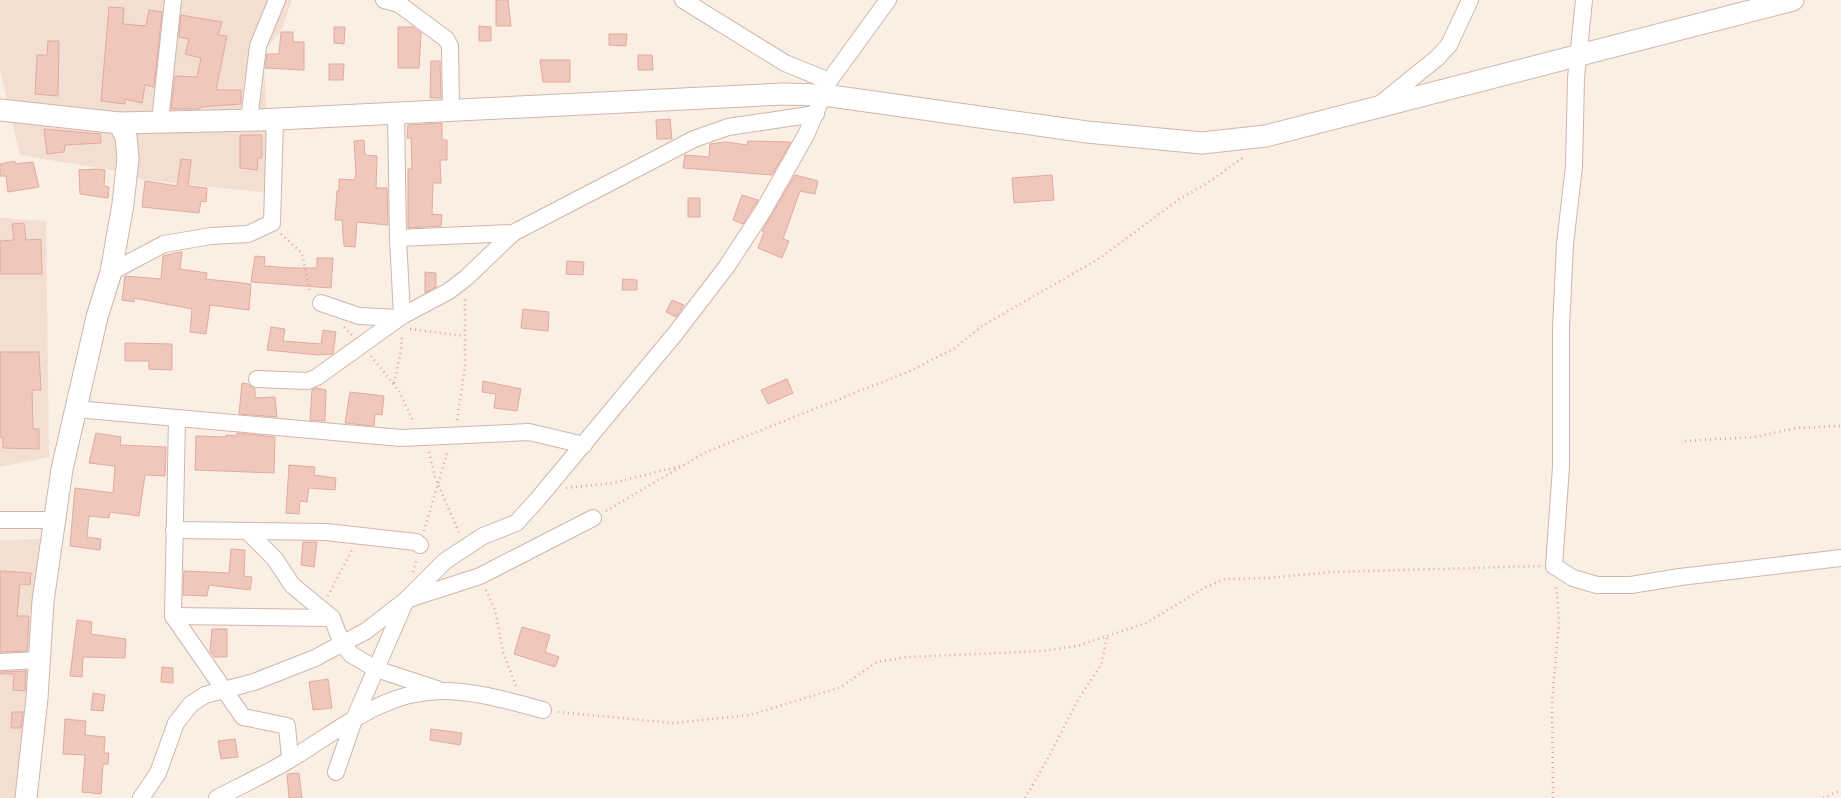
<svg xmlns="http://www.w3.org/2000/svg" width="1841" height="798" font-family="'Public Sans',sans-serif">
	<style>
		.residential { fill: #f3ded2 }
		.building { fill: #f0c7bc; stroke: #e2aa9d }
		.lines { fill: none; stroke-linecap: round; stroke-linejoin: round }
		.minor-casing { stroke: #ceb6ad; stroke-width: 18 }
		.tertiary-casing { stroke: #ceb6ad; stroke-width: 23 }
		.path { stroke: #d4aa9f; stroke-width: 2.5; stroke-dasharray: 1 4; stroke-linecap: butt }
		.minor { stroke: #fff; stroke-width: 16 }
		.tertiary { stroke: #fff; stroke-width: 21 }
	</style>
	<rect width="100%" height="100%" fill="#fbeee3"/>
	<g class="residential">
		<polygon points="0,0 292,0 281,31 263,51 271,193 144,180 116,171 20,155 0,71"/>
		<polygon points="0,218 46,221 49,457 0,467"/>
		<polygon points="41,539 28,798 0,798 0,540"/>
	</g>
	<g class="building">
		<polygon points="496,0 508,0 511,26 496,26"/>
		<polygon points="109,7 124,8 123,24 146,26 149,10 162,12 154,87 145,85 142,103 125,99 125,104 101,101"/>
		<polygon points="181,15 222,22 218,35 227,36 216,90 241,90 241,104 200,107 200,109 171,109 175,76 197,77 201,58 185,54 189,39 179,37"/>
		<polygon points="479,26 491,27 491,41 479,41"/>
		<polygon points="334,27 345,27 344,44 334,43"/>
		<polygon points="398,27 413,27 421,33 419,68 398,68"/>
		<polygon points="281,32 293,32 293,42 304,42 304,70 265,68 267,54 279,54"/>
		<polygon points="609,34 627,34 626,46 609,45"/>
		<polygon points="48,41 59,41 58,96 35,94 37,55 47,55"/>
		<polygon points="638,55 652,55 653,70 638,70"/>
		<polygon points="540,60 570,60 570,82 543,82"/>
		<polygon points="431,61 440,61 441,98 430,98"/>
		<polygon points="329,64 344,64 343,80 329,80"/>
		<polygon points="670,119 672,139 657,139 656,120"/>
		<polygon points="442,123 442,140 447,140 447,160 440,160 441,183 433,183 432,214 442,215 441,226 408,228 408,169 412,169 411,138 407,138 408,125"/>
		<polygon points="44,129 100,134 101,143 65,145 64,152 47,154"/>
		<polygon points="240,135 262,135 262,158 258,158 257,170 240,168"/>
		<polygon points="364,140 365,155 377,156 376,188 387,188 388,225 357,222 355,247 344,246 342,220 335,220 337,191 339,191 339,179 354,180 356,175 354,141"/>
		<polygon points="748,141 791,142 772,175 683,168 685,155 709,157 710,144 726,142 747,145"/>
		<polygon points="181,159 191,160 188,186 207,188 206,202 201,201 199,213 142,207 145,181 177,186"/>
		<polygon points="15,161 15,164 33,162 39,187 8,192 6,176 0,176 0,164"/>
		<polygon points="98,169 105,170 104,186 109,187 108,198 80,194 79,170"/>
		<polygon points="795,175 818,181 815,194 800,191 783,239 789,241 782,258 758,248 764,232 762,231"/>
		<polygon points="1052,175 1054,200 1014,203 1012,178"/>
		<polygon points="742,195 758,200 743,224 733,220"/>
		<rect x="688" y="198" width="12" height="19"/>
		<polygon points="24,223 26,240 41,239 42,274 0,274 0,241 14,240 12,224"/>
		<polygon points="179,252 182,252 180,269 207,273 206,279 251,284 249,310 210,305 206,334 190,332 192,309 134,298 134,302 122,300 125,276 161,279 163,256"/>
		<polygon points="255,256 265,257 264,266 293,268 317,268 317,258 333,258 331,288 251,282"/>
		<polygon points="567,261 584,262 583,275 566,274"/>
		<polygon points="425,272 436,273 436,287 425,293"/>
		<polygon points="623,279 637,280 637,290 622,290"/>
		<polygon points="672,300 684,305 676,317 666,312"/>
		<polygon points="523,309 549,312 548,331 521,328"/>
		<polygon points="271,327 285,329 283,341 321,344 323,330 336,332 333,354 318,355 267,350"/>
		<polygon points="125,343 172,344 172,370 149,369 149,361 125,361"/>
		<polygon points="0,352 39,352 41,390 32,390 33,429 39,429 39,449 3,448 3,437 0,437"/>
		<polygon points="787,379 793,393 768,404 761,390"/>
		<polygon points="483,381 521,389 517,411 494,408 496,394 482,392"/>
		<polygon points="242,383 248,384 255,389 255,398 275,397 277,417 239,414"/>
		<polygon points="316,388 326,390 325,421 310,420 312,390"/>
		<polygon points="350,392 384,396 382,415 375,414 374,426 345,423"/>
		<polygon points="96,433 121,437 120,445 166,447 165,476 145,475 139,516 110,512 109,518 89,516 87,537 101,539 100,550 70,546 75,488 113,493 115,466 89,463"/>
		<polygon points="237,433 275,437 274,473 195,470 196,436 226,437 226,435 237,436"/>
		<polygon points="289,465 315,467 314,475 336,478 335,490 309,488 307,502 300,501 299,514 286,513"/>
		<polygon points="303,542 317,542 314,567 301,565"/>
		<polygon points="231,549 245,550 244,576 252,577 250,590 209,585 207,596 183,595 184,571 229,573"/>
		<polygon points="0,571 31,573 30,585 20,584 17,616 29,616 27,651 0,652"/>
		<polygon points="77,620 92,622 91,634 126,639 125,658 83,657 82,677 70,676"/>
		<polygon points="522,627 550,635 545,652 559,657 555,667 514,654"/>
		<polygon points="212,629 227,629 227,657 214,657 210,651"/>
		<polygon points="162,667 173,668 173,683 161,682"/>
		<polygon points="26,671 25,691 13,690 14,674 0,674 0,672"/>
		<polygon points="328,679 332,708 313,710 309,682"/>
		<polygon points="93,693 105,695 103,711 91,710"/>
		<polygon points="12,712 23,712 21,728 11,728"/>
		<polygon points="65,719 86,721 85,735 105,737 104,753 109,753 108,764 103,764 101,794 82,792 85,755 63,754"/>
		<polygon points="431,729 462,733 460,745 430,740"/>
		<polygon points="235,739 238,757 221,759 218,741"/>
		<polygon points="299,773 302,798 289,798 287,774"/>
	</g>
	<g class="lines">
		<defs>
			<g id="minor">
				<polyline points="384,0 399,4 446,39 450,46 451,110"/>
				<polyline points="683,0 785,63 829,81"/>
				<polyline points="1584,0 1576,78 1574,166 1565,244 1561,328 1561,467 1554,566 1573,578 1597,585 1631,585 1680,577 1841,558"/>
				<polyline points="1379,105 1437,58 1449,45 1470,0"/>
				<polyline points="396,113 398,238 513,233 694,139 728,127 816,114"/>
				<polyline points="249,120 258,46 277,0"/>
				<polyline points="160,121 173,0"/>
				<polyline points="398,238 402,316"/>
				<polyline points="111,272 164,244 211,236 248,234 272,223 275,119"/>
				<polyline points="321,303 359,316 399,318"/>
				<polyline points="257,379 308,381 317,377 402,316 449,291 466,278 513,233"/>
				<polyline points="76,409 401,438 529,432 584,445"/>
				<polyline points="177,418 173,616 243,717 287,726 290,759"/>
				<polyline points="0,520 54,520"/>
				<polyline points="174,530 326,532 416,542 420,545"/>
				<polyline points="247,531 275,559 292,585 332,618 342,644 352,655 376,669 437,689"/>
				<polyline points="173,616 332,618"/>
				<polyline points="0,662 39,660"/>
				<polyline points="336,772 355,717 406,600 445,561 483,536 516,523 537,500 675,334 727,266 763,211 806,135 829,81 888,0"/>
				<polyline points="141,798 158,773 176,723 191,704 205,695 254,682 315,658 366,631 406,600 480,576 593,518"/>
				<path d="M217 798C242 785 268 773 291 759 339 730 383 691 442 691 477 691 509 701 543 710"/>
			</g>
			<g id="tertiary">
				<polyline points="0,110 119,123 258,120 783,94 824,95 1087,132 1202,143 1266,136 1793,0"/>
				<polyline points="26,798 37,698 43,601 62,469 97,317 111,272 123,204 128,158 126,137 119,123"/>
			</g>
		</defs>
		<use href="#minor" class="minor-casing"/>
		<use href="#tertiary" class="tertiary-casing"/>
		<g class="path">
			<polyline points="281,234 302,253 310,293"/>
			<polyline points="344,327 353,336"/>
			<polyline points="410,329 464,336"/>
			<polyline points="371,356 399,391 414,423"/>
			<polyline points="394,383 401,350 402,335"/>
			<polyline points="457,420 465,368 465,297"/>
			<polyline points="1685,441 1755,437 1796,428 1841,426"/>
			<polyline points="429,452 435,477 460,535"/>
			<polyline points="566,488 612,483 681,466"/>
			<polyline points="606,511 706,452 910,371 955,348 982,326 1100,258 1178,200 1212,180 1245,156"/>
			<polyline points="424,531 448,450"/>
			<polyline points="413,572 417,558"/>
			<polyline points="486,590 495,610 503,652 517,689"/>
			<polyline points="328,596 352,550"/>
			<polyline points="558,712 673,723 750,715 841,687 877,662 907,657 1043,651 1077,646 1146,623 1206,587 1225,579 1267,578 1332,572 1540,566"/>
			<polyline points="1025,798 1047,760 1079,698 1101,665 1107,637"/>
			<polyline points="1553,798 1552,703 1559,620 1556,585"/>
			<polyline points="1823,798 1841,790"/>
		</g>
		<use href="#minor" class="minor"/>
		<use href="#tertiary" class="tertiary"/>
	</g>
</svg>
